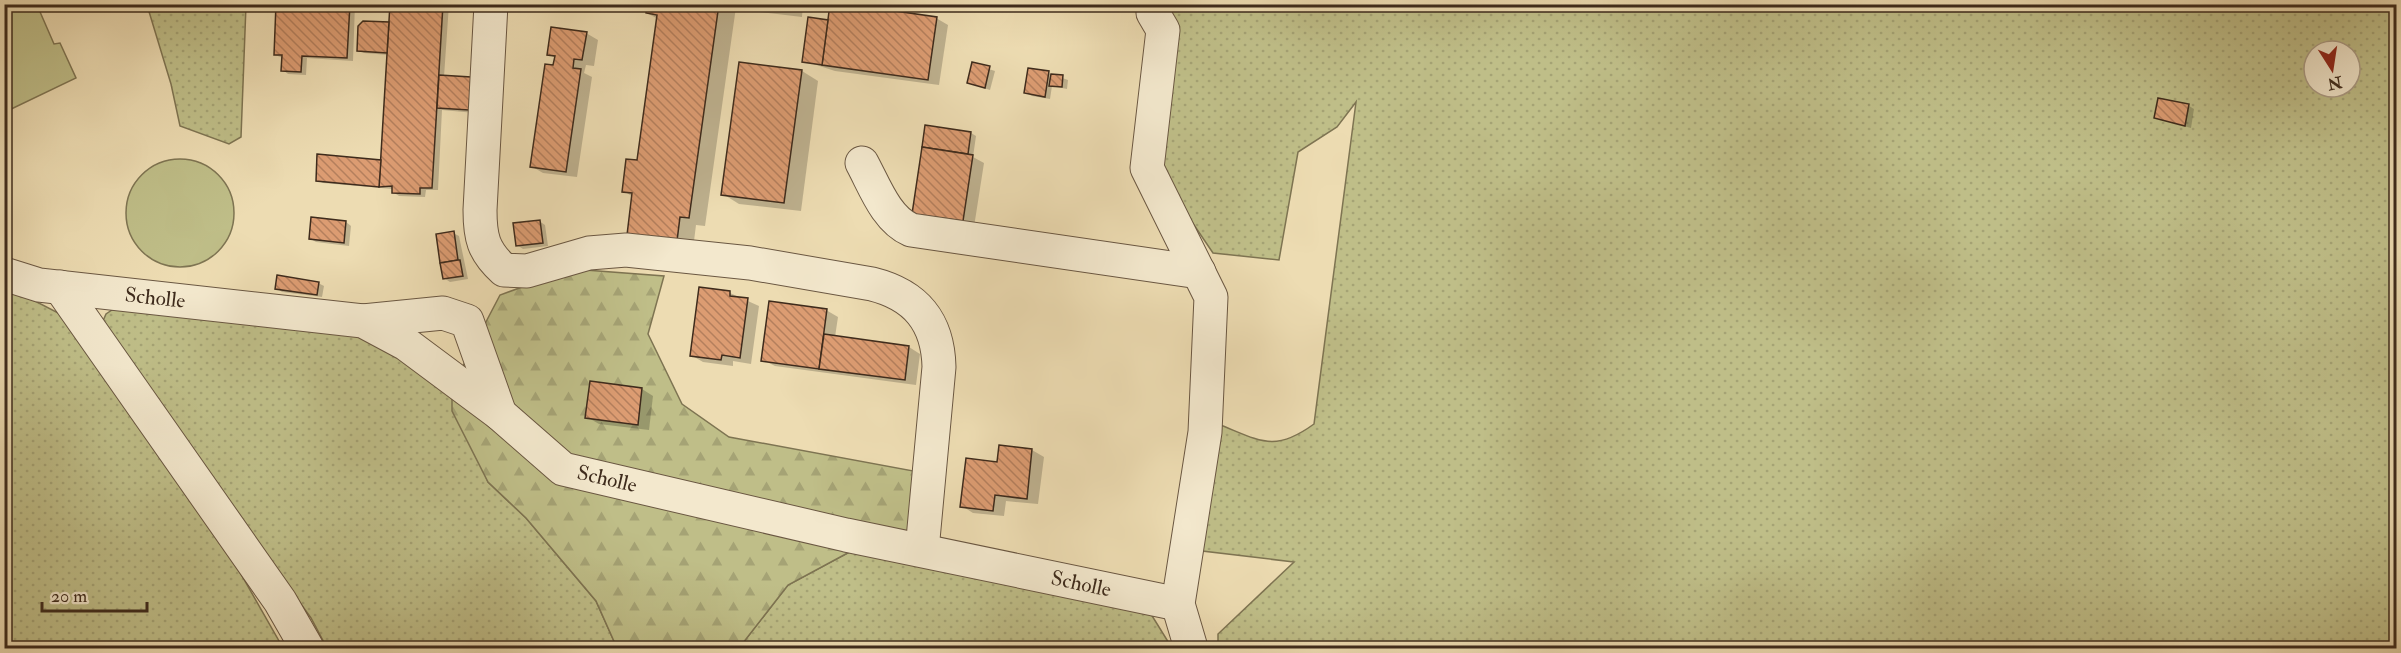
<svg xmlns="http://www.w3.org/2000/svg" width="2401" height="653" font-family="'IM FELL Double Pica',serif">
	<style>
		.grass { fill: url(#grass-dots); stroke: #7e7452; stroke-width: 1.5; fill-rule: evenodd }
		.forest { fill: url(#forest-firs); stroke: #7e7452; stroke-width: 1.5 }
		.pitch { fill: #bfbe88; stroke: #7e7452; stroke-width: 1.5 }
		.shadow { fill: #0003 }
		.building { fill: url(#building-back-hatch); stroke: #3e2b1c; stroke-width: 1.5 }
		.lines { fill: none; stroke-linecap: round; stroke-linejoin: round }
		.minor-casing { stroke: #6a5742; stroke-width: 35 }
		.minor { stroke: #f3e8cd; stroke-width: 33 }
		.labels { text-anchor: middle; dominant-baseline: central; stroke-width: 6; stroke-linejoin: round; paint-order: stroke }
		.street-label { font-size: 21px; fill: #3e2b1c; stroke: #f3e8cd }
	</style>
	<defs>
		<pattern id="grass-dots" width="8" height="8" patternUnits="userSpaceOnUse" patternTransform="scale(1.5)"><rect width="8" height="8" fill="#bfbe88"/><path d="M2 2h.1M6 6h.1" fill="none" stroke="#a5a375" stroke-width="1.8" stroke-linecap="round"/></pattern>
		<pattern id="forest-firs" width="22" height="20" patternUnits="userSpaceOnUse" patternTransform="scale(1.5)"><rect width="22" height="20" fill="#bfbe88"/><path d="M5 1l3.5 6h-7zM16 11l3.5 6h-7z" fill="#a5a375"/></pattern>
		<pattern id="building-back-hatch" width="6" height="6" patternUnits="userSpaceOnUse" patternTransform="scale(1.5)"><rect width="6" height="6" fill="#dc9c72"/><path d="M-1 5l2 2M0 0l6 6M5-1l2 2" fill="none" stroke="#b47f5d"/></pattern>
	</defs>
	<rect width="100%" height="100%" fill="#eddcb2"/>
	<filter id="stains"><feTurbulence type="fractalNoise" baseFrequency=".00333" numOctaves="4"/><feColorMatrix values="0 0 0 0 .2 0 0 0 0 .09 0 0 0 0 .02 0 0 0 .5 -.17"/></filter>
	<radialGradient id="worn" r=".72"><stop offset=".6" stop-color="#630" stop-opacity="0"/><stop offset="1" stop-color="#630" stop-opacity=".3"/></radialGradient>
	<g class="grass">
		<polygon points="147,5 246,5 241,137 229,144 180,126 171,84"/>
		<path d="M1163 5H2396V648H1218V634L1294 562 1194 550 1218 424C1261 441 1274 453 1314 424L1356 102 1337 127 1298 152 1279 260 1213 253 1154 166ZM2314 51H2350V87H2314Z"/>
		<polygon points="4,285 68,318 195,493 283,648 5,648"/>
		<polygon points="115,308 360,332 452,387 488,482 526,518 596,601 617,648 327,648 311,618 197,460 103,321 106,314"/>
		<polygon points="855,549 1146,606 1172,648 739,648 788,585"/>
	</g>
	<polygon class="forest" points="572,269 664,276 648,334 682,404 729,437 919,472 916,535 855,549 788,585 739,648 617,648 596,601 526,518 488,482 452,411 452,387 500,295"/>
	<g class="pitch">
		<polygon points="5,4 37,5 54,44 60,43 76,78 5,112"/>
		<circle cx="180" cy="213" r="54"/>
	</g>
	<g class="shadow">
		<polygon points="278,4 355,4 353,61 307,58 306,75 288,74 283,70 283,58 275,55"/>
		<polygon points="392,4 449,4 444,77 475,113 442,110 438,190 426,190 425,197 399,196 393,192 393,189 323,183 317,180 382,161 389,55 364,53 358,50 391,24"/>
		<polygon points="649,4 735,4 736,7 705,226 696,225 693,249 645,243 633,197 624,191 638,162 658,19 647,13"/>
		<polygon points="740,4 803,4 802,17 751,11"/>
		<polygon points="936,18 948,25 939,85 835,71 804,61 829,22"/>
		<polygon points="586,33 598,40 594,66 586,65 584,73 592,77 577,177 543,173 531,166 556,58 548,54"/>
		<polygon points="740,63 802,71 818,81 801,211 739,204 723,194"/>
		<polygon points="973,64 995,71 990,90 968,83"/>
		<polygon points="1048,73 1068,80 1067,89 1052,86 1050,99 1032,96 1026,93"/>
		<polygon points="2159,100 2189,106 2194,109 2191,128 2155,118"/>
		<polygon points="927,126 971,133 976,136 973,157 984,163 974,227 914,213"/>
		<polygon points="539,221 545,225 548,246 523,249 517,245"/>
		<polygon points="346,222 351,226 349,246 316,242 311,239"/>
		<polygon points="453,233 459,236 468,279 450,282 444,278"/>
		<polygon points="318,283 324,286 322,297 282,292 277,288"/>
		<polygon points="730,293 759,306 751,364 733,361 733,366 703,362 691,355"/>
		<polygon points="826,310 838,317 835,337 909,347 920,354 916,385 775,366 763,360"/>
		<polygon points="642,389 653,396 649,430 599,424 587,417"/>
		<polygon points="1000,447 1032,450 1044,457 1038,504 1006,501 1004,516 973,513 962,506 998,463"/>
	</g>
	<g class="building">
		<polygon points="276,4 350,4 347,58 302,56 301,72 281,71 282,55 274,55"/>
		<polygon points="390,4 443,4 432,188 420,188 420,194 392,193 392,186 379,187"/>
		<polygon points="647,4 719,4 689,218 680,217 677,241 627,235 632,193 622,192 626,159 637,160 657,15 646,13"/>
		<polygon points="738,4 791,4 790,11"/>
		<polygon points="830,4 846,4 937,17 928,80 822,65"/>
		<polygon points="808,17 828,20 822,65 802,62"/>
		<polygon points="363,21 389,22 387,53 357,51 358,26"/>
		<polygon points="551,27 587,32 582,60 574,59 573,68 581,69 566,172 530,167 545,64 553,65 555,56 547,55"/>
		<polygon points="739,62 802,70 784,203 721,195"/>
		<polygon points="972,62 990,66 985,88 967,83"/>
		<polygon points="1028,68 1049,71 1045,97 1024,93"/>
		<polygon points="1051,74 1063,75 1062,87 1049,86"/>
		<polygon points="439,75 471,77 469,110 437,108"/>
		<polygon points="2158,98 2189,104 2185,126 2154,118"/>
		<polygon points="925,125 971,132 968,154 922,147"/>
		<polygon points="922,147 973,155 963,221 912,214"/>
		<polygon points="317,154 381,160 379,187 316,181"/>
		<polygon points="311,217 346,221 344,243 309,239"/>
		<polygon points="540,220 543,243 516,246 513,223"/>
		<polygon points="454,231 458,260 440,263 436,234"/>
		<polygon points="458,260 460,260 463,276 443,279 440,263"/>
		<polygon points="277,275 319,282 317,295 275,289"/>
		<polygon points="699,287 730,291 730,296 748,298 740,358 722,355 721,360 690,356"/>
		<polygon points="769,301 827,309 819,369 761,361"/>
		<polygon points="824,334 909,346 905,380 819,369"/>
		<polygon points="590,381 642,388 638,425 585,418"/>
		<polygon points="999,445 1032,449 1027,499 995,495 993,511 960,507 966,458 997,462"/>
	</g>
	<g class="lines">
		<defs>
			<g id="minor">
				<path d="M491 4 480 210C480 237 483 251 504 270L527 271 589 253 626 250 750 263 872 284C916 295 938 322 939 367L922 550"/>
				<polyline points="1155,4 1153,13 1163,30 1147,168 1211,297 1205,432 1178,604 1191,648"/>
				<path d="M862 163C875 187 886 219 911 230L1199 272"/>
				<polyline points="4,274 39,285 363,321 406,344 500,414 563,469 846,535 1178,604"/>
				<polyline points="60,287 280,601 307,648"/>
				<polyline points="363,321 443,313 467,321 500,414"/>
			</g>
		</defs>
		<use href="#minor" class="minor-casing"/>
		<use href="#minor" class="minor"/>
	</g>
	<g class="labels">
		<g class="street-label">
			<text transform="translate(155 298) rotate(6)">Scholle</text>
			<text transform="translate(607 479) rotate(13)">Scholle</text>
			<text transform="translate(1081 584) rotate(12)">Scholle</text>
		</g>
	</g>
	<rect width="2401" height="653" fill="none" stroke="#eddcb2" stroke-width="24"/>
	<rect x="6" y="6" width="2389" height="641" fill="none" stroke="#3e2b1c" stroke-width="3"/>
	<rect x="12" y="12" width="2377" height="629" fill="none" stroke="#3e2b1c" stroke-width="1.5"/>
	<g transform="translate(2332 69) rotate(168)"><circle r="28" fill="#f3e8cd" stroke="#ab9c86" stroke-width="1.5"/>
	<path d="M0-4.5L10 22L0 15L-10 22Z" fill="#8f2418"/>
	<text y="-9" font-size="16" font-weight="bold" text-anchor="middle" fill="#3e2b1c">N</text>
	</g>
	<path d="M42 602v9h105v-9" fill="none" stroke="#3e2b1c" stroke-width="3"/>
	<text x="51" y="602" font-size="18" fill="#3e2b1c" stroke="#f3e8cd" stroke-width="4.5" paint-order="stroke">20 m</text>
	<rect width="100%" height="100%" filter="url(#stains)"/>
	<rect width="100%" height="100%" fill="url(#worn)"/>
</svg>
